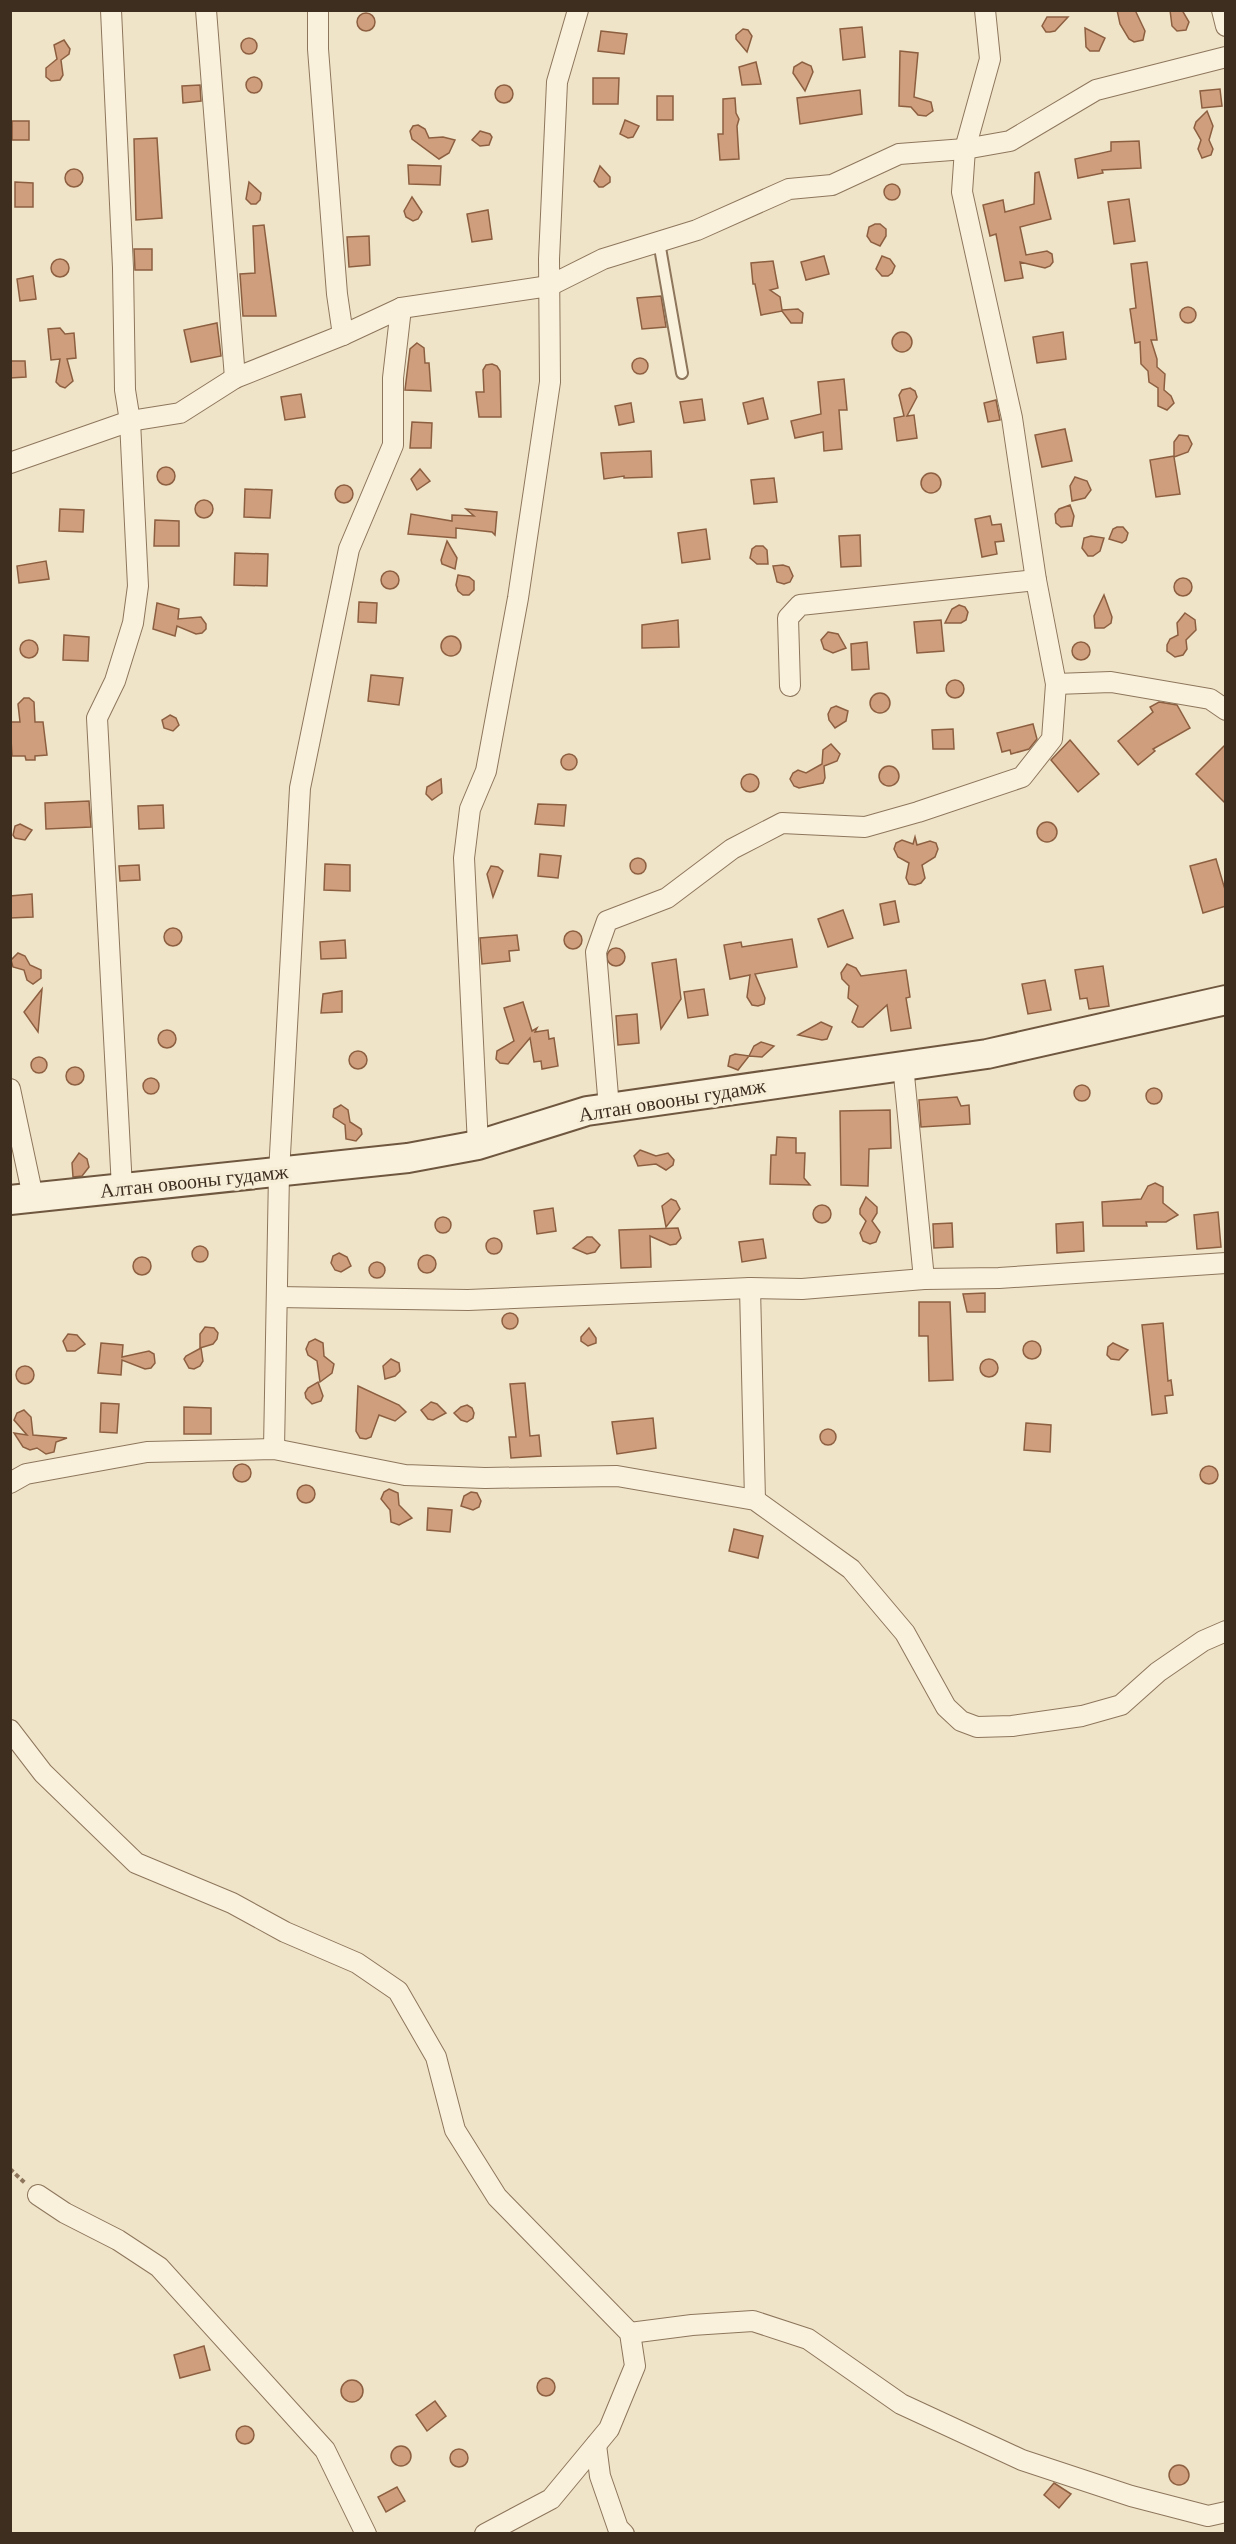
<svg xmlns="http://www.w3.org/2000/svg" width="1236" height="2544" font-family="Georgia,serif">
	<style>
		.building { fill: #cf9f7d; stroke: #8d5f41; stroke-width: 1.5 }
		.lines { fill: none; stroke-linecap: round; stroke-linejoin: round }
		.service-casing { stroke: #8d765c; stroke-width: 14 }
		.minor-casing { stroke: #8d765c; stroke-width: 22 }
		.secondary-casing { stroke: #6f573f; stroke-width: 32 }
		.path { stroke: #8d765c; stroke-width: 4; stroke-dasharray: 4.5 3; stroke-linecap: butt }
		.service { stroke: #faf1dc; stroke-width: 10 }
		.minor { stroke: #faf1dc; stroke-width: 20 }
		.secondary { stroke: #faf1dc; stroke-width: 28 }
		.labels { text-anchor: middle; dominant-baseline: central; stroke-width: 6; stroke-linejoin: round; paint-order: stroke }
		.street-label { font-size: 20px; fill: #3d2e20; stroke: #f7eed8 }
	</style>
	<rect width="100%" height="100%" fill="#f0e4c8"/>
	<g class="building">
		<polygon points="1117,10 1135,10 1145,31 1143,40 1134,42 1129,39 1120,24"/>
		<polygon points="1170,10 1182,10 1189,22 1186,30 1177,31 1172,26"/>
		<circle cx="366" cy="22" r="9"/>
		<polygon points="1047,17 1068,17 1055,31 1050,32 1046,32 1042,26"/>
		<polygon points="862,27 865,57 843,60 840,29"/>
		<polygon points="1085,28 1105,38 1099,51 1090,51 1086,47"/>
		<polygon points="743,29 748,30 752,36 747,52 736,39 736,35"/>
		<polygon points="601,31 627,34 624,54 598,51"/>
		<circle cx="249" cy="46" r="8"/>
		<polygon points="64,40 70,49 69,54 61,60 63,75 60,80 51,81 46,77 46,68 57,59 54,45"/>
		<polygon points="900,51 918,53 914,97 931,102 933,111 926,116 918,115 911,107 899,106"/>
		<polygon points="756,62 761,84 742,85 739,67"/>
		<polygon points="802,62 811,66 813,72 805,91 793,73 794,67"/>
		<circle cx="254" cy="85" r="8"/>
		<polygon points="593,78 619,78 618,104 593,104"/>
		<circle cx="504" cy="94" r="9"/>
		<polygon points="200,85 201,101 183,103 182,86"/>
		<polygon points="1220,89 1222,106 1202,108 1200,91"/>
		<polygon points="860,90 862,114 800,124 797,98"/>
		<rect x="657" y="96" width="16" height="24"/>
		<polygon points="735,98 736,113 739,119 737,126 739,159 720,160 718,134 723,134 723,99"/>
		<polygon points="1207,111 1213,126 1209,140 1213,149 1211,155 1202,158 1198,149 1201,140 1194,128 1196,122"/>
		<polygon points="625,120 639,126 633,137 628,138 620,134"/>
		<rect x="12" y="121" width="17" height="19"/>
		<polygon points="418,125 425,129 429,138 443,137 455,140 449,153 439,159 412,139 410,131 413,126"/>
		<polygon points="480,131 490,134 492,137 489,145 480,146 472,140"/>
		<polygon points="157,138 162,218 136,220 134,139"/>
		<polygon points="1139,141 1141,168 1102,170 1103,173 1078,178 1075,159 1111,151 1111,142"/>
		<polygon points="408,165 441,166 440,185 409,184"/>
		<polygon points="600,166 610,177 610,182 603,187 599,187 594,181"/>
		<circle cx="74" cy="178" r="9"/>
		<polygon points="1039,172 1051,219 1020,227 1026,255 1047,251 1052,254 1053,262 1050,266 1045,268 1020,262 1023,278 1005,281 996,234 990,236 983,205 1003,200 1005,212 1034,204 1035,173"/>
		<polygon points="15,182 33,183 33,207 15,207"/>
		<polygon points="249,182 261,193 260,200 256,204 251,204 246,199"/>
		<circle cx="892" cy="192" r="8"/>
		<polygon points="412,197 422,212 418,219 413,221 406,217 404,211"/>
		<polygon points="1129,199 1135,241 1114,244 1108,202"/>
		<polygon points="488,210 492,239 472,242 467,214"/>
		<polygon points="875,224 880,224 886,229 886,236 880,246 871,242 867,236 869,227"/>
		<polygon points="264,225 276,316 243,316 240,274 255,273 253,226"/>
		<polygon points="369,236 370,265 349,267 347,237"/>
		<polygon points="134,249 152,249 152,270 135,270"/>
		<polygon points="824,256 829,274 806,280 801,262"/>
		<polygon points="882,256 890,259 895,266 892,273 888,276 882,276 876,269"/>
		<circle cx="60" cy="268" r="9"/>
		<polygon points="773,261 778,288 770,290 780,297 782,310 798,309 803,313 802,323 791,323 782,311 761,315 755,284 753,284 751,263"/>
		<polygon points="1147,262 1157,340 1151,340 1157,359 1157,367 1165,374 1164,390 1171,396 1174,403 1167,410 1158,406 1158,388 1149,382 1148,371 1141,364 1140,342 1135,343 1130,309 1136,308 1131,264"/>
		<polygon points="33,276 36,299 20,301 17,279"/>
		<polygon points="661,296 666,327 642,329 637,298"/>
		<circle cx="1188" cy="315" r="8"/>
		<polygon points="217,323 221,356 191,362 184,330"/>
		<polygon points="60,328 65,334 74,333 76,358 67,359 73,381 65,388 60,386 56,382 60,359 51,360 48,329"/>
		<circle cx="902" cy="342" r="10"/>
		<polygon points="1063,332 1066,359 1037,363 1033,337"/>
		<polygon points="417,343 424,348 425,363 429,363 431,391 405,390 410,349"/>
		<circle cx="640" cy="366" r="8"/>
		<polygon points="10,361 25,361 26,377 10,378"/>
		<polygon points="492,364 497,366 500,371 501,417 479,417 476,392 484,392 483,370 486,365"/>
		<polygon points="844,379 847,410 839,410 842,449 824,451 823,432 795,438 791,421 821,414 818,382"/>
		<polygon points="910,388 915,391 917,397 907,416 914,415 917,438 897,441 894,418 904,416 899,395 902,390"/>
		<polygon points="301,394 305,417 285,420 281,397"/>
		<polygon points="763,398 768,419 748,424 743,403"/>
		<polygon points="702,399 705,420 684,423 680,402"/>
		<polygon points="996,400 1000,420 988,422 984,403"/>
		<polygon points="631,403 634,422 619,425 615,406"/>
		<polygon points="412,422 432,423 431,448 410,448"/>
		<polygon points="1065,429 1072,461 1042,467 1035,435"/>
		<polygon points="1179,435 1188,436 1192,444 1188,452 1174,457 1180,494 1156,497 1150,460 1174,456 1174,442"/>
		<polygon points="651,451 652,477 624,478 624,476 604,479 601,453"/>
		<circle cx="166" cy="476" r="9"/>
		<polygon points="420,469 430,481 417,490 411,479"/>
		<circle cx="931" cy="483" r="10"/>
		<polygon points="1075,477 1087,481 1091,490 1085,498 1072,501 1070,486"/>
		<polygon points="774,478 777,502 754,504 751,480"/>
		<circle cx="344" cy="494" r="9"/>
		<polygon points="245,489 272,490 270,518 244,517"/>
		<circle cx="204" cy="509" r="9"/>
		<polygon points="1070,505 1074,516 1072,526 1061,527 1056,523 1055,514 1059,509"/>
		<polygon points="60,509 84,510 83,532 59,531"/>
		<polygon points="466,509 497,512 495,535 492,532 456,528 456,538 408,534 411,514 452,521 452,515 474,516"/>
		<polygon points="990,516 992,525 1001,524 1004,541 995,542 997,554 982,557 975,519"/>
		<polygon points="155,520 179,521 179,546 154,546"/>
		<polygon points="1117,527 1123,527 1128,533 1126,540 1122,543 1109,539 1113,529"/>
		<polygon points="706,529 710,559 682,563 678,533"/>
		<polygon points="860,535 861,566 841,567 839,536"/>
		<polygon points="1091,536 1104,538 1100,551 1093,556 1088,556 1082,548 1084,538"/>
		<polygon points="447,541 457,558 455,569 442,564 441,560"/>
		<polygon points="756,546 763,546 767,550 768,564 757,564 750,558 752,549"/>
		<polygon points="235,553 268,554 267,586 234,585"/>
		<polygon points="46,561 49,579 19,583 17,566"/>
		<polygon points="773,566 783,565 789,567 793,576 790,582 784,584 777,582"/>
		<circle cx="390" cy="580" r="9"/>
		<polygon points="458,575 469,577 474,581 474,590 469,595 463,595 458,591 456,585"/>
		<circle cx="1183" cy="587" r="9"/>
		<polygon points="1104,595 1112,617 1111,623 1104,628 1095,628 1094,616"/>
		<polygon points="359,602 377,603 376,623 358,622"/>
		<polygon points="157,603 179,609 178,619 201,617 206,624 206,629 202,633 196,634 177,626 175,636 153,629"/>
		<polygon points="959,605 965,607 968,612 966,620 961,623 945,623 952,609"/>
		<polygon points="1185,613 1195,620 1196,630 1186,640 1187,649 1183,655 1175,657 1167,651 1167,645 1170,639 1178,635 1177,623"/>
		<polygon points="678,620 679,647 642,648 642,625"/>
		<polygon points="941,620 944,651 917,653 914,622"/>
		<polygon points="828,632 838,634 846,648 833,653 824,649 821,640"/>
		<polygon points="64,635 89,637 88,661 63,660"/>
		<circle cx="451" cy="646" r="10"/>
		<circle cx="29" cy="649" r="9"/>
		<circle cx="1081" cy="651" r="9"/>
		<polygon points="867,642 869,669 852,670 851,644"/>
		<polygon points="371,675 403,678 399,705 368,701"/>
		<circle cx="955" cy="689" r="9"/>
		<circle cx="880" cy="703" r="10"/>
		<polygon points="24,698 29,698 34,702 35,722 43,722 47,755 35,756 35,760 26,760 25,756 12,756 10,722 20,722 18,704"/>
		<polygon points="1159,702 1177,705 1190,728 1153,749 1155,751 1138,765 1118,741 1153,712 1150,707"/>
		<polygon points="836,706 848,711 846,721 835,728 829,720 828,714 831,708"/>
		<polygon points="170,715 176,718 179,725 173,731 164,728 162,720"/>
		<polygon points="1033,724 1037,739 1029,749 1011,754 1010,750 1002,752 997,733"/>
		<polygon points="953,729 954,749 933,749 932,730"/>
		<polygon points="1070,740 1099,774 1078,792 1051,760"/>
		<polygon points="831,744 840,754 837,761 824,766 825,778 823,783 799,788 794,786 790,779 793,773 798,770 806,773 822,764 823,750"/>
		<polygon points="1226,744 1226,804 1196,774"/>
		<circle cx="569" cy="762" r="8"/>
		<circle cx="889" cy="776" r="10"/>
		<circle cx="750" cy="783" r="9"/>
		<polygon points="441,779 442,793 432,800 426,794 427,787"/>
		<polygon points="89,801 91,827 46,829 45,803"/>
		<polygon points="538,804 566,805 564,826 535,824"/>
		<polygon points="163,805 164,828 139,829 138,806"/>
		<circle cx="1047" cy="832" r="10"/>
		<polygon points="20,824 32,830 25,840 15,838 13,835 15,826"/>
		<polygon points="915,837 917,845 930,841 936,843 938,849 935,857 922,865 925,878 921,883 915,885 909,884 906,878 909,863 898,857 894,849 896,843 902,840 913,844"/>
		<polygon points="540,854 561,856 558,878 538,876"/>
		<circle cx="638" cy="866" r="8"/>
		<polygon points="1216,859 1226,893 1226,906 1203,913 1190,866"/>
		<polygon points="325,864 350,865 350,891 324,890"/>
		<polygon points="139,865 140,880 120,881 119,866"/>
		<polygon points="491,866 498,867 503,871 493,897 487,874"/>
		<polygon points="32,894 33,917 10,918 10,896"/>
		<polygon points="895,901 899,922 884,925 880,904"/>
		<polygon points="843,910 853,938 828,947 818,919"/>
		<circle cx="173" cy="937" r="9"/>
		<circle cx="573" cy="940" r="9"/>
		<polygon points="517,935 519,950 509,951 510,961 482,964 480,938"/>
		<polygon points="792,939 797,967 755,974 765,998 764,1004 758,1006 752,1005 747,997 750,975 730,979 724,945 741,942 742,947"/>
		<polygon points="345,940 346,958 321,959 320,942"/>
		<circle cx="616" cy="957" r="9"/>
		<polygon points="18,953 25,956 30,965 41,970 41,978 33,984 27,980 24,970 13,967 11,960"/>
		<polygon points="676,959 681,999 661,1029 652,963"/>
		<polygon points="847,964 856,968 861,976 906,970 910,997 906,998 911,1028 891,1031 887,1005 863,1027 858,1027 852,1022 858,1006 848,998 849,986 842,979 841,973"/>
		<polygon points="1103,966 1109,1006 1089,1009 1087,998 1080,999 1075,970"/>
		<polygon points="1045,980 1051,1010 1028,1014 1022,984"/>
		<polygon points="42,989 38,1032 24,1012"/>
		<polygon points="704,989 708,1015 688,1018 684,992"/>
		<polygon points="342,991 342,1012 321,1013 323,994"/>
		<polygon points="523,1002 532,1031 537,1028 535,1032 548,1030 549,1039 554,1038 558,1066 542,1069 541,1061 534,1062 530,1038 508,1064 500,1063 496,1059 497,1051 514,1041 504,1008"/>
		<polygon points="637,1014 639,1043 618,1045 616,1016"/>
		<polygon points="821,1022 832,1027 827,1039 822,1040 798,1035"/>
		<circle cx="167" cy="1039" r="9"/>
		<polygon points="761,1042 774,1046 762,1057 749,1056 738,1070 728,1066 730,1056 735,1054 749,1056 754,1046"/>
		<circle cx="358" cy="1060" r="9"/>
		<circle cx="39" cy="1065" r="8"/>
		<circle cx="75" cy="1076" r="9"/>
		<circle cx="151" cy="1086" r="8"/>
		<circle cx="1082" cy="1093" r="8"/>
		<circle cx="1154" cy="1096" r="8"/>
		<polygon points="957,1097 961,1106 969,1105 970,1124 921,1127 919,1100"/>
		<polygon points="341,1105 348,1110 350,1122 361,1129 362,1134 356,1141 346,1139 345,1125 333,1117 334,1109"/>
		<polygon points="890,1110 891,1148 869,1149 868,1186 841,1185 840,1111"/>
		<polygon points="777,1137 796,1138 796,1153 805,1153 804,1178 810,1185 770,1184 771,1155 776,1155"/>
		<polygon points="640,1150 656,1156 668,1153 674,1160 673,1165 666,1170 656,1164 638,1166 634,1156"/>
		<polygon points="79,1153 87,1159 89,1167 82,1176 73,1177 72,1163"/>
		<polygon points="1155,1183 1163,1187 1163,1203 1178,1215 1166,1222 1146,1222 1147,1226 1103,1226 1102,1202 1141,1199 1148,1186"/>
		<polygon points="866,1197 877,1207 877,1213 872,1221 880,1232 876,1242 870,1244 863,1241 860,1233 866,1221 860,1214 860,1209"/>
		<polygon points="671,1199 676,1201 680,1209 666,1227 662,1206"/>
		<circle cx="822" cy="1214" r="9"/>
		<polygon points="553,1208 556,1231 537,1234 534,1211"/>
		<polygon points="1218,1212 1221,1247 1197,1249 1194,1215"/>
		<circle cx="443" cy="1225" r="8"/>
		<polygon points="1083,1222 1084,1251 1057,1253 1056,1224"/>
		<polygon points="952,1223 953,1247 934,1248 933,1224"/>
		<polygon points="678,1228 681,1238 676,1244 670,1245 650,1236 651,1267 621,1268 619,1230"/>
		<polygon points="587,1237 592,1237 600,1245 595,1252 587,1254 573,1248"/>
		<circle cx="494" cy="1246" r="8"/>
		<polygon points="763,1239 766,1258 742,1262 739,1242"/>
		<circle cx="200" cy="1254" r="8"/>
		<polygon points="339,1253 347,1257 351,1266 341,1272 335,1270 331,1263 333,1256"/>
		<circle cx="427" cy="1264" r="9"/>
		<circle cx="142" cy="1266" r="9"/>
		<circle cx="377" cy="1270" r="8"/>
		<polygon points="985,1293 985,1312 967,1312 963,1294"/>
		<polygon points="919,1302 950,1302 953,1380 929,1381 928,1336 919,1336"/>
		<circle cx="510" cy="1321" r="8"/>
		<polygon points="1163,1323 1168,1381 1171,1380 1173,1395 1165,1396 1167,1413 1152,1415 1142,1325"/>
		<polygon points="205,1327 214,1328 218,1333 217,1339 213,1344 200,1348 200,1334"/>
		<polygon points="589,1328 596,1338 596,1343 588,1346 581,1341 581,1337"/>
		<polygon points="68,1334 77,1335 85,1344 75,1351 67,1351 63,1341"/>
		<polygon points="315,1339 323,1343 324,1356 334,1364 332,1373 320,1382 317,1361 308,1355 306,1349 309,1342"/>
		<circle cx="1032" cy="1350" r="9"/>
		<polygon points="101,1343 123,1345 122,1357 149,1351 154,1354 155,1363 151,1368 145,1369 122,1360 121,1375 98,1373"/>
		<polygon points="1113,1343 1128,1350 1119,1360 1111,1359 1107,1355 1108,1347"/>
		<polygon points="201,1348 203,1361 200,1366 194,1369 189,1368 184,1359 186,1356"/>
		<polygon points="391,1359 399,1363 400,1371 395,1376 385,1379 383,1366"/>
		<circle cx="989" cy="1368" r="9"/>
		<circle cx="25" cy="1375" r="9"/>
		<polygon points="318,1382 323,1396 321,1401 312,1404 306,1398 305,1393 308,1388"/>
		<polygon points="525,1383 530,1436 539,1435 541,1456 511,1458 509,1437 516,1437 510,1384"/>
		<polygon points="358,1386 399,1405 406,1412 395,1421 379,1415 371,1437 366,1439 360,1438 356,1431"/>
		<polygon points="431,1402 437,1404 446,1413 433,1420 428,1419 421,1410"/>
		<polygon points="101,1403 119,1404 117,1433 100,1432"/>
		<polygon points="467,1405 472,1408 474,1413 473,1418 467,1422 461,1420 454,1413 461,1407"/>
		<polygon points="184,1407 211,1408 211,1434 184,1434"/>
		<polygon points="24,1410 31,1417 33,1435 67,1438 56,1442 54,1452 46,1454 37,1448 30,1450 23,1447 14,1433 27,1435 14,1420 17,1413"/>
		<polygon points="653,1418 656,1448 617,1454 612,1422"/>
		<polygon points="1026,1423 1051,1425 1050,1452 1024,1450"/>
		<circle cx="828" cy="1437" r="8"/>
		<circle cx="242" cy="1473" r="9"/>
		<circle cx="1209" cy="1475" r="9"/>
		<circle cx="306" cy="1494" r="9"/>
		<polygon points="389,1489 398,1493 399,1505 412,1518 399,1525 391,1522 390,1510 381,1499 384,1492"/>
		<polygon points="471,1492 477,1493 481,1501 479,1507 473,1510 461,1506 464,1496"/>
		<polygon points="428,1508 452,1510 450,1532 427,1530"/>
		<polygon points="734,1529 763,1536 758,1558 729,1551"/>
		<polygon points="204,2346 210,2370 180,2378 174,2355"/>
		<circle cx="546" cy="2387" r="9"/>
		<circle cx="352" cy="2391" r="11"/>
		<polygon points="435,2401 446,2416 427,2431 416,2415"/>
		<circle cx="245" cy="2435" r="9"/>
		<circle cx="401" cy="2456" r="10"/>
		<circle cx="459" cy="2458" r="9"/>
		<circle cx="1179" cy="2475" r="10"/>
		<polygon points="1054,2483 1071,2494 1059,2508 1044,2495"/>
		<polygon points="397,2487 405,2501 386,2512 378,2497"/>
	</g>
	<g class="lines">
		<defs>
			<polyline id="service" points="659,242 682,373"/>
			<g id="minor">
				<polyline points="111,10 123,268 125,390 130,421 138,586 133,623 115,681 97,718 122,1188"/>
				<polyline points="206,10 235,378"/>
				<polyline points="318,10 318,49 337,294 343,335"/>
				<polyline points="1222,10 1226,26"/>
				<polyline points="10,463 130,421 180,413 235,378 343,335 401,308 549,286 603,259 697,230 789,189 832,185 899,154 965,149 1010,141 1096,90 1226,57"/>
				<polyline points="1056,684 1111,682 1210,699 1226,710"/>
				<polyline points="790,686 788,618 800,605 1036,580"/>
				<polyline points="903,1065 924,1279"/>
				<polyline points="10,1089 33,1197"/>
				<polyline points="609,1108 596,952 607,921 667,898 732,849 782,823 865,827 918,812 1022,777 1052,739 1056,684 1036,580 1012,418 962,192 965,149 990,59 985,10"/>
				<polyline points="478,1145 464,858 470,809 486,771 518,598 550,382 549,259 557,82 578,10"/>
				<polyline points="750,1288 755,1500"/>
				<polyline points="277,1297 468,1300 750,1288 802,1289 924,1279 999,1278 1226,1263"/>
				<polyline points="274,1449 279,1173 300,788 349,549 393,445 393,378 401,308"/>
				<polyline points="10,1483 26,1474 147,1452 274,1449 405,1475 485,1478 617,1476 755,1500 851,1569 905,1633 946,1707 961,1721 977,1727 1012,1726 1082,1716 1121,1705 1158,1672 1203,1641 1226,1631"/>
				<polyline points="10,1730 43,1773 136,1863 232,1903 285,1932 357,1963 398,1991 436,2057 455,2130 497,2197 630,2333 635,2366 609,2429 551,2499 485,2534"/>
				<polyline points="38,2195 65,2213 118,2240 159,2267 325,2450 366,2534"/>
				<polyline points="630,2333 692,2325 753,2321 808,2339 901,2404 1022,2460 1131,2496 1208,2516 1226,2512"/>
				<polyline points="596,2445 600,2476 618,2528 624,2534"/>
			</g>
			<polyline id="secondary" points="10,1200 408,1158 478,1145 587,1111 987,1054 1226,1000"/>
		</defs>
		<use href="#service" class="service-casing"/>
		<use href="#minor" class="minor-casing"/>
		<use href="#secondary" class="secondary-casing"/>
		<polyline class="path" points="10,2169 25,2183"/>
		<use href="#service" class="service"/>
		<use href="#minor" class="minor"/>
		<use href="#secondary" class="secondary"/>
	</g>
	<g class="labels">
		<g class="street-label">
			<text transform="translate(672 1100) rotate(-9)">Алтан овооны гудамж</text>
			<text transform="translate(194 1181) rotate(-6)">Алтан овооны гудамж</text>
		</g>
	</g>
	<rect width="1236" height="2544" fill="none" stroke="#3d2e20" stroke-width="24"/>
</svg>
